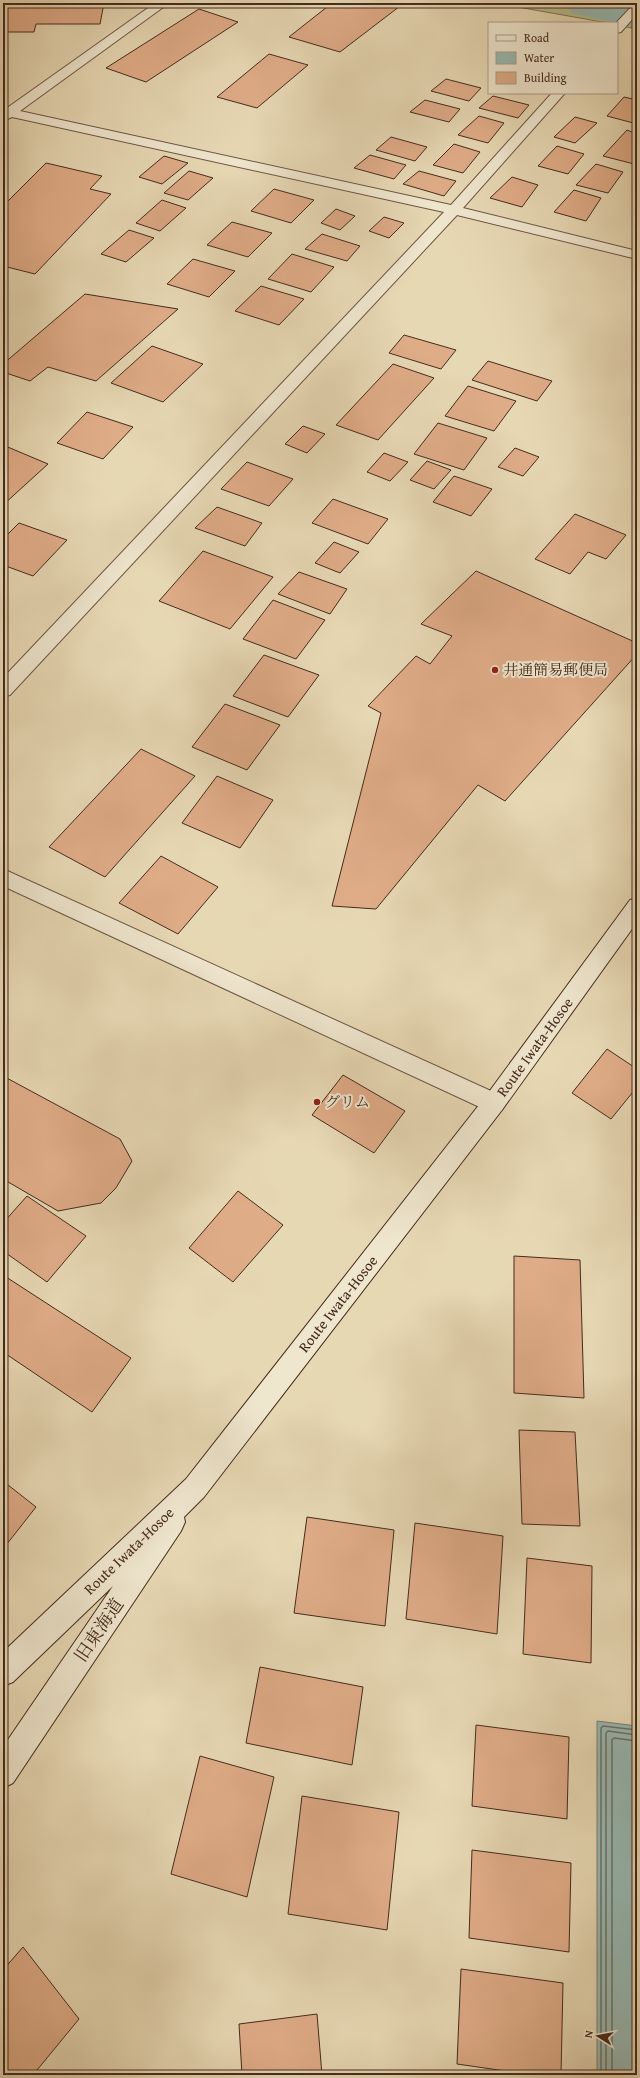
<svg xmlns="http://www.w3.org/2000/svg" width="640" height="2078" font-family="'Gentium Book Plus','Noto Serif JP',serif">
<rect width="100%" height="100%" fill="#e7d8b4"/>
<filter id="stains"><feTurbulence type="fractalNoise" baseFrequency=".005" numOctaves="4"/><feColorMatrix values="0 0 0 0 .2 0 0 0 0 .09 0 0 0 0 .02 0 0 0 .5 -.17"/></filter>
<radialGradient id="worn" r=".72"><stop offset=".6" stop-color="#630" stop-opacity="0"/><stop offset="1" stop-color="#630" stop-opacity=".3"/></radialGradient>
<path fill="#b7be8c" stroke="#7e7454" d="M495 3H637V29L617 25V23H608Z"/>
<path fill="#98b9b3" stroke="#778077" d="M597 1721 637 1726V2075H597Z"/>
<g fill="none" stroke-linecap="round" stroke-linejoin="round">
<path stroke="#6f7268" stroke-width="1.5" d="M601 2075V1728L603 1726 637 1730
M606 2075V1733L608 1731 637 1735
M612 2075V1740L614 1738 637 1741"/>
<path fill="#98b9b3" fill-rule="evenodd" d="M565 3H637V28L572 13Z"/>
</g>
<path fill="#dfac88" stroke="#462b1d" d="M3 3H104L100 24H36L34 32H3Z
M332 3H404L340 52 289 37Z
M199 9 238 22 146 82 106 68Z
M269 54 308 65 257 108 217 97Z
M446 79 481 88 469 101 431 91Z
M493 96 529 105 518 118 479 108Z
M624 97 637 100V124L607 116Z
M425 100 460 109 449 122 410 112Z
M479 116 504 123 488 143 458 135Z
M575 117 597 123 575 143 554 137Z
M627 130 637 134V161L634 164 603 156Z
M391 137 427 147 415 161 376 150Z
M454 144 480 152 463 173 433 165Z
M557 146 584 154 568 174 538 166Z
M370 155 406 165 394 179 354 168Z
M164 156 188 163 162 184 139 177Z
M46 163 102 176 90 189 111 194 35 274 3 266V206Z
M596 164 623 172 608 193 576 185Z
M189 171 213 178 188 200 164 193Z
M419 171 456 181 444 196 403 184Z
M512 177 538 185 522 207 490 198Z
M274 189 314 200 291 223 251 211Z
M574 190 601 198 586 221 554 212Z
M162 200 186 208 160 231 136 223Z
M336 209 355 216 340 230 321 223Z
M384 217 404 223 389 238 369 231Z
M232 222 272 233 248 257 207 245Z
M129 230 154 238 126 262 101 254Z
M322 234 360 246 347 261 305 249Z
M292 254 334 267 311 292 268 279Z
M193 259 235 271 209 297 167 284Z
M261 286 304 299 279 325 235 311Z
M85 294 178 309 96 381 48 367 30 381 3 372V364Z
M404 335 456 350 441 369 389 353Z
M152 346 203 364 163 402 111 383Z
M488 361 552 381 537 401 472 380Z
M393 364 434 378 378 440 336 425Z
M468 386 516 401 494 431 445 416Z
M87 412 133 427 103 459 57 443Z
M438 423 487 438 464 470 414 454Z
M303 426 325 434 307 453 285 444Z
M3 445 48 464 3 505Z
M515 448 539 457 523 476 498 467Z
M384 453 408 462 390 481 367 472Z
M427 461 451 470 434 489 410 480Z
M247 462 293 479 269 506 221 489Z
M454 476 492 489 471 516 433 502Z
M333 499 388 519 368 544 312 523Z
M217 507 262 523 245 546 195 528Z
M575 514 626 535 606 559 588 552 570 574 535 559Z
M19 523 67 540 33 576 3 565V539Z
M334 542 359 552 340 573 315 563Z
M203 551 273 577 230 629 159 601Z
M476 571 637 643V654L505 801 478 785 376 909 332 906 381 713 368 706 416 656 430 664 452 636 421 624Z
M299 572 347 589 330 614 278 594Z
M273 600 325 620 296 659 243 639Z
M264 655 319 675 288 717 233 696Z
M225 704 280 725 247 770 192 747Z
M141 749 195 776 105 877 49 847Z
M217 776 273 800 240 848 182 823Z
M161 856 218 887 178 934 119 903Z
M607 1049 637 1069V1087L611 1119 572 1093Z
M343 1075 405 1111 374 1153 312 1115Z
M3 1076 120 1139 132 1161 116 1188 101 1203 58 1211 3 1179Z
M238 1191 283 1225 233 1282 189 1248Z
M27 1196 86 1236 47 1282 3 1251V1223Z
M514 1256 580 1260 584 1398 514 1393Z
M3 1275 131 1358 92 1412 3 1352Z
M519 1430 575 1432 580 1526 522 1524Z
M3 1481 36 1507 3 1549Z
M307 1517 394 1530 385 1626 294 1613Z
M415 1523 503 1536 497 1634 406 1619Z
M527 1558 592 1566 591 1663 523 1654Z
M260 1667 363 1687 352 1765 246 1743Z
M476 1725 569 1737 567 1819 472 1806Z
M200 1756 274 1777 247 1897 171 1874Z
M302 1796 399 1812 387 1930 288 1914Z
M472 1850 571 1863 569 1952 469 1938Z
M23 1947 79 2019 33 2075H3V1970Z
M461 1969 563 1983 561 2075H533L457 2064Z
M317 2014 322 2075H242L239 2024Z"/>
<g fill="none" stroke-linecap="round" stroke-linejoin="round">
<g stroke="#6e5643" stroke-width="2">
<path id="street" d="M155 3H169L20 111 451 205 552 93H565L463 208 637 251V259L457 215 10 695 3 697V678L444 212 12 117 3 121V107L7 108Z
M637 3V14L621 32 617 33 616 23 633 5Z
M3 869 502 1096 505 1103 502 1110 494 1113 486 1110 3 886Z"/>
</g>
<g stroke="#462b1d" stroke-width="2">
<path id="secondary" d="M637 898V922L502 1110 204 1497 184 1517 185 1522 181 1531 13 1783 3 1788V1747L113 1586 13 1682 3 1686V1652L186 1479 486 1096 630 900Z"/>
</g>
<use href="#street" fill="#efe6ce" fill-rule="evenodd"/>
<use href="#secondary" fill="#efe6ce" fill-rule="evenodd"/>
</g>
<g fill="#8f2418" stroke="#efe6ce" stroke-width="1.5">
<circle cx="495" cy="670" r="4"/>
<circle cx="317" cy="1102" r="4"/>
</g>
<g text-anchor="middle" stroke-width="4" stroke-linejoin="round" paint-order="stroke">
<g font-size="15" fill="#462b1d" stroke="#efe6ce" text-anchor="start">
<text x="503" y="675">井通簡易郵便局</text>
<text x="325" y="1107">グリム</text>
</g>
<g font-size="15" fill="#462b1d" stroke="#efe6ce">
<text transform="translate(535 1047) rotate(-54)" y="5">Route Iwata-Hosoe</text>
<text transform="translate(338 1304) rotate(-52)" y="5">Route Iwata-Hosoe</text>
<text transform="translate(129 1551) rotate(-44)" y="5">Route Iwata-Hosoe</text>
</g>
<g font-size="18" fill="#462b1d" stroke="#efe6ce">
<text transform="translate(99 1630) rotate(-56)" y="6">旧東海道</text>
</g>
</g>
<rect width="640" height="2078" fill="none" stroke="#e7d8b4" stroke-width="16"/>
<rect x="4" y="4" width="632" height="2070" fill="none" stroke="#462b1d" stroke-width="2"/>
<rect x="8" y="8" width="624" height="2062" fill="none" stroke="#462b1d"/>
<rect x="488" y="22" width="130" height="72" fill="#efe6ce" stroke="#ab9b87"/>
<rect x="496" y="35" width="20" height="6" fill="#efe6ce" stroke="#ab9b87"/>
<text x="524" y="42" font-size="12" fill="#462b1d">Road</text>
<rect x="496" y="52" width="20" height="12" fill="#98b9b3" stroke="#ab9b87"/>
<text x="524" y="62" font-size="12" fill="#462b1d">Water</text>
<rect x="496" y="72" width="20" height="12" fill="#dfac88" stroke="#ab9b87"/>
<text x="524" y="82" font-size="12" fill="#462b1d">Building</text>
<g transform="translate(598 2036) rotate(281)" stroke="#efe6ce" stroke-width="3" paint-order="stroke">
<path d="M0-3L7 15L0 10L-7 15Z" fill="#462b1d"/>
<text y="-6" font-size="11" font-weight="bold" text-anchor="middle" fill="#462b1d">N</text>
</g>
<rect width="100%" height="100%" filter="url(#stains)"/>
<rect width="100%" height="100%" fill="url(#worn)"/>
</svg>
